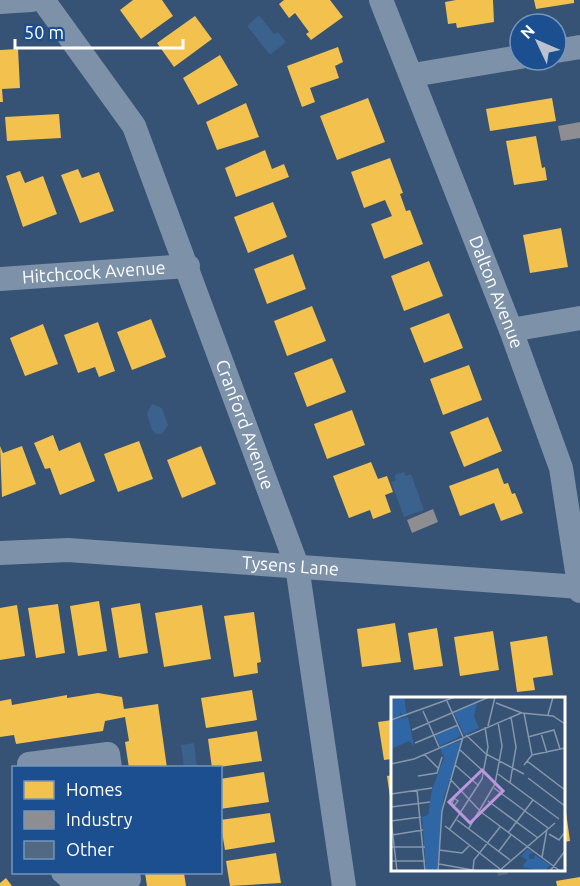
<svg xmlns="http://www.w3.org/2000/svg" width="580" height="886" font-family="Ubuntu,sans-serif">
<rect width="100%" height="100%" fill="#365274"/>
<path fill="#3b618d" d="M259 15 274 34 278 32 286 42 270 55 247 26Z
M152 404 162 408 168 425 162 434H156L152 430 147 413Z
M404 472 406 476 411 474 424 510 404 517 391 482 396 480 394 475Z
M194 743 197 767H184L181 745Z"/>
<path fill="#f2c14e" d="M133 0H162L173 16 141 39 120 10Z
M284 0H330L343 17 311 40 306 34 309 32 295 13 289 18 279 4Z
M456 0H493L494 22 457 28 456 23 448 24 445 2Z
M534 0H574V3L536 9Z
M195 16 212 39 174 67 157 43Z
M338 47 343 62 335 66 339 78 310 88 315 102 302 107 287 66Z
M18 49 20 88 2 89 3 102H0V50Z
M220 55 238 85 198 105 183 78Z
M368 98 385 142 337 160 320 116Z
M552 98 556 121 490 131 486 109Z
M246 103 259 137 217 150 206 122Z
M59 114 61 138 7 141 5 117Z
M536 136 542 168 545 167 547 180 514 185 506 141Z
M265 150 272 169 284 164 289 177 236 197 225 168Z
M390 158 403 193 400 194 406 211 410 210 423 244 384 259 371 224 392 216 385 200 364 208 351 172Z
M78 169 82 178 99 172 114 211 80 223 61 175Z
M20 171 25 183 43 176 57 214 23 227 6 176Z
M273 202 287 237 248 253 234 217Z
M561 228 568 267 530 273 523 235Z
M293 254 306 289 267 304 254 269Z
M429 261 443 296 404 311 391 276Z
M312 306 326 341 287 356 274 321Z
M449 313 463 348 424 363 410 328Z
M151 319 166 357 132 370 117 332Z
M98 322 115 371 99 377 95 367 78 373 64 335Z
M43 324 58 364 25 376 10 338Z
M332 358 346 392 307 407 294 373Z
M469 365 482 400 443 415 430 379Z
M352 410 365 445 327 459 314 424Z
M488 417 502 451 464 467 450 432Z
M53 435 59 451 80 442 95 481 60 495 50 468 45 469 34 443Z
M139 441 153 479 118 492 104 454Z
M0 446 3 453 22 446 36 484 2 497Z
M201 446 216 484 182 498 167 460Z
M371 462 378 479 387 476 393 492 385 495 391 512 373 519 370 510 349 518 333 476Z
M498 468 504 484 508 483 512 494 515 493 523 513 501 521 494 503 460 516 449 486Z
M99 601 107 651 78 656 70 606Z
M140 603 148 653 119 658 111 608Z
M58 604 65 653 36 658 28 608Z
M17 605 25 656 0 660V608Z
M202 605 211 659 164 667 155 613Z
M254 612 261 662 257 663 258 673 234 677 224 616Z
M395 623 401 662 362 667 357 629Z
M437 628 443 666 414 670 408 633Z
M493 631 499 670 460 676 454 637Z
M547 636 553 675 533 678 535 690 517 692 510 642Z
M252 690 257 720 206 728 201 698Z
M98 693 122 697 124 709 158 704 167 768H129L125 742 129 741 125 717 105 721 103 731 16 744 14 735 0 737V701L11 699 12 705 67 695V698Z
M392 720V759L384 760 378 722Z
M257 731 262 761 212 768 208 739Z
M264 772 269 802 220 809V779Z
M392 775V804H391L387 776Z
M566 812 570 841 564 842V813Z
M270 813 275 842 225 850 220 820Z
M276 853 281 883 230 886 226 861Z
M145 873H184L186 886H147Z
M580 877V886H557L556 881Z
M6 878 12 886H0V883Z"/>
<path fill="#8d8d92" d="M580 122V138L561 141 558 126Z
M433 509 438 522 412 533 407 520Z"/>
<path fill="#526984" d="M497 870H507L508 874 498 876Z"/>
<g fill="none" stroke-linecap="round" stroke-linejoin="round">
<g stroke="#7d92a8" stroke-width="24">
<path id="s1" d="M43 0 134 126 297 566 344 886"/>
<path id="s2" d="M381 0 511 330 561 468 580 591"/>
<path d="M0 2 31 0"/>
<path d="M556 51 580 47"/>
<path d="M413 75 520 57"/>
<path id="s3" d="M0 279 188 266"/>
<path d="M511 330 580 318"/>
<path id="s4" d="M0 553 68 550 580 587"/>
<path d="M30 768 29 764 108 754 110 768"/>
<path d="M63 872 77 884 88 886"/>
<path d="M91 886 129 879 127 872"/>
</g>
</g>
<g text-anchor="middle" stroke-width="6" stroke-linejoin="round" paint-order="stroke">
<g font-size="18" fill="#fff" stroke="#1b4f8f">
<text dy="6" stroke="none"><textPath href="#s3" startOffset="94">Hitchcock Avenue</textPath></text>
<text dy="6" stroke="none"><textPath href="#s2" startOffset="314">Dalton Avenue</textPath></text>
<text dy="6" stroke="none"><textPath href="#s1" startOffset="474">Cranford Avenue</textPath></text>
<text dy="6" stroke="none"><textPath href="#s4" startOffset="291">Tysens Lane</textPath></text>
</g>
</g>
<g transform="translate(391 697)">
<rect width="174" height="174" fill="#365274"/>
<path d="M0 0H13L16 19 12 20 9 14 10 21 1 22ZM86 6 83 19 88 31 73 38 63 16ZM17 20 23 49 18 44 0 52V23ZM66 29 70 39 49 49 44 38ZM72 43 52 103 46 174H35L31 120 37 118 41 92 53 61 49 51ZM137 152 143 156 138 157V162H143L144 158 159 168 154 174 131 170 136 163 130 159Z" fill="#2f66a5"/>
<path fill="none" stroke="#8697ac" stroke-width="1.5" d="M56 4 72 40M105 6 131 16 162 19 174 27M32 14 48 50M157 18 162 0M0 23 64 0M97 29 104 0M21 33 98 0M150 36 156 56M75 38 95 57 133 77M137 40 163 33 169 52M24 46 67 28M69 53 92 74M33 57 48 72M141 58 174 51M136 64 174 93M0 67 23 62 130 16M64 68 88 89M133 68 141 58 133 16M107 77 168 122M27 79 46 76 51 60M137 81 174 109M59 82 90 115 169 174M119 86 125 50 120 20M103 91 157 131M26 93 34 174M0 97 41 91M63 101 67 104 63 109 61 107ZM97 104 147 141M0 110 39 105M0 122 6 174M66 123 119 163M0 124 30 120M54 129 109 172M78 131 104 87 111 49 107 25M58 133 91 82 97 50 94 30M117 136 142 103M158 137 168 143 174 135M1 138 32 133M0 150H34M48 153 71 156 78 149M108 154 120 138M151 160 156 132M0 164H34M48 167 87 174M82 173 83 163 109 130M47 174 51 114 72 40M108 174 164 126M159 174 174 154"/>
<path fill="#bd96df" fill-opacity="0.15" stroke="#bd96df" stroke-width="3" d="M91 73 112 94 79 126 58 105Z"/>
<rect width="174" height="174" fill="none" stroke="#fff" stroke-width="3"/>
</g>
<rect x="12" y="766" width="210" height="108" fill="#1b4f8f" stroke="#7695bc" stroke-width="1.5"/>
<rect x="24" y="781" width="30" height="18" fill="#f2c14e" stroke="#7695bc" stroke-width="1.5"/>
<text x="66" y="796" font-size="18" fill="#ffffff">Homes</text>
<rect x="24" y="811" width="30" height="18" fill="#8d8d92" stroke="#7695bc" stroke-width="1.5"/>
<text x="66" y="826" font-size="18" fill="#ffffff">Industry</text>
<rect x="24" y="841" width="30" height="18" fill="#526984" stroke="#7695bc" stroke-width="1.5"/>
<text x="66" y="856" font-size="18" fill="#ffffff">Other</text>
<g transform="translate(538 42) rotate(314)"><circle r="28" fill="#1b4f8f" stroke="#7695bc" stroke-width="1.5"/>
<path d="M0-4.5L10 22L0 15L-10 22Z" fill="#b9c2ce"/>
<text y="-9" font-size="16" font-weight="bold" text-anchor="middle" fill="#ffffff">N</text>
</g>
<path d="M15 39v9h168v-9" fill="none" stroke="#ffffff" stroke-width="3"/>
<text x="24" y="39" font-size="18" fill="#ffffff" stroke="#1b4f8f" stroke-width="4.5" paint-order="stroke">50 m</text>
</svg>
